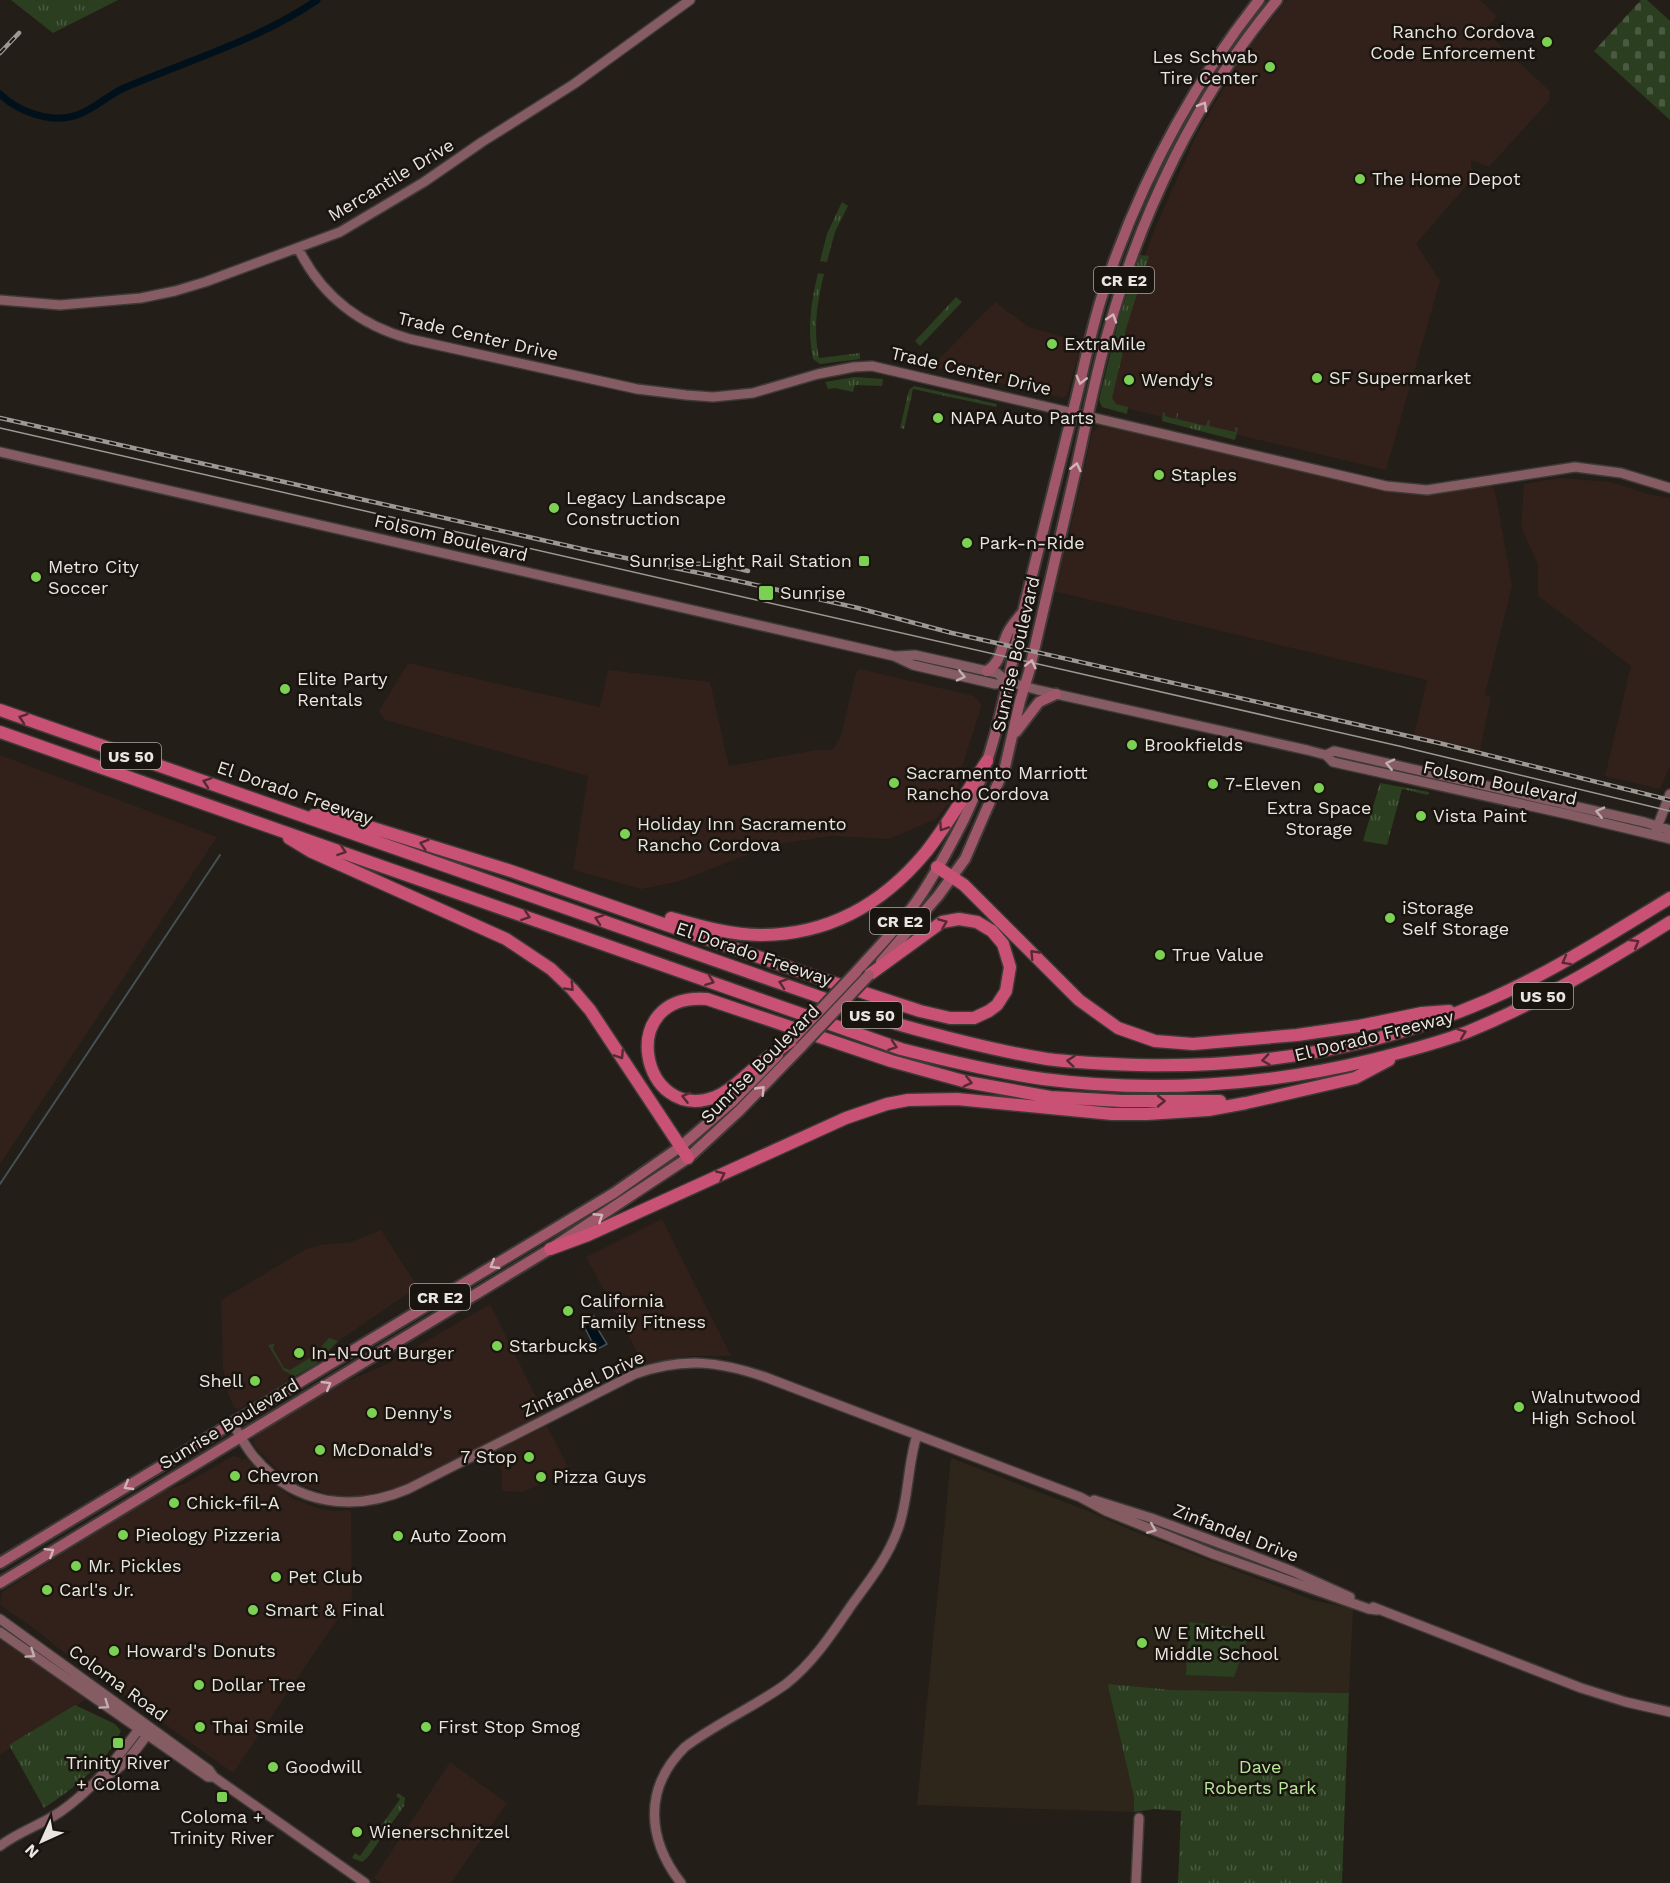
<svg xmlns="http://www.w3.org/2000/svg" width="1670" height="1883" font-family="'Work Sans',sans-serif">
<defs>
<pattern id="grass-tufts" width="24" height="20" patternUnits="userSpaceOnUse" patternTransform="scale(1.5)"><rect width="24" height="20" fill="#2b3e20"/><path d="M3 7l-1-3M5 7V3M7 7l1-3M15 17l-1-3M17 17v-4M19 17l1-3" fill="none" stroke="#4a5a40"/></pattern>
<pattern id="cemetery-stones" width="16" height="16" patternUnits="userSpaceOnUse" patternTransform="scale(1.5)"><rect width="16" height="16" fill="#2b3e20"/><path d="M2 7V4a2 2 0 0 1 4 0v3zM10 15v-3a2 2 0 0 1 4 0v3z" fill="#4a5a40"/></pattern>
</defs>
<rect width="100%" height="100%" fill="#231e17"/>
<path fill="#32211a" d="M1287 0H1480L1497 16 1485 31 1550 91 1549 101 1489 167 1471 160 1472 172 1467 185 1416 244 1440 281 1386 470 1108 404 1121 320 1155 228 1197 134 1242 57Z
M995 302 1029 327 1082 342 1067 396 1063 398 937 368 936 362Z
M1099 426 1156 437 1383 488 1486 485 1492 487 1495 491 1512 586 1485 695 1491 697 1480 751 1414 735 1427 680 1053 591 1069 535 1092 433Z
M1560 478 1611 482 1648 494 1670 498V766L1660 789 1605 776 1631 666 1538 596V564L1521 527 1524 484Z
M408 663 600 707 608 670 710 682 729 766 816 750H832L841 736 856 672 860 669 974 696 982 705 960 773 955 795 936 819 889 839 831 836 772 845 680 881 642 889 573 870 588 776 385 720 379 711Z
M0 755 217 837 0 1164Z
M662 1219 731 1356H687L644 1365 586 1257Z
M381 1230 418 1287 341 1339 325 1356 280 1386 243 1407 238 1409 234 1407 228 1394 223 1368 221 1300 306 1249 321 1245 351 1242Z
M490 1304 545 1415 402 1486 366 1496H335L304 1486 281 1473 255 1447 253 1440 257 1433 341 1384 387 1364Z
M547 1426 570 1470 523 1492 502 1491V1471L491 1453Z
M233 1456 239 1457 242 1460 246 1458 269 1481 294 1499 318 1508 332 1511 351 1510 352 1598 233 1773 58 1648 36 1630 0 1605 2 1592 159 1493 186 1483Z
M0 1636 88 1698 0 1755Z
M450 1762 507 1803 451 1883H381L374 1878Z"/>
<path fill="#2f261b" d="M951 1458 1093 1513 1133 1531 1313 1600 1353 1609 1349 1693 1173 1690 1109 1684 1108 1686 1134 1797V1812L917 1805Z"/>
<path fill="url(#grass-tufts)" d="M11 0H118L53 33Z
M842 202 848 206 835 232 827 262 820 261 827 234Z
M1140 255 1149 256 1125 332 1124 341 1131 343 1124 348 1112 398 1116 404 1128 407 1127 414 1102 407 1099 400 1120 315Z
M818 273 824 274C817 303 813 329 819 358L860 353V359L820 364 813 359C807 329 811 302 818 273Z
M956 297 962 302 920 346 915 341Z
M855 377 883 379 882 386 855 385 853 392 835 388 828 389 825 382Z
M914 386 997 404 996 407 913 389 904 429 900 428 909 390Z
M1163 412 1165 413V416L1175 419 1177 413 1178 414 1177 419 1206 426 1208 420 1210 421 1209 426 1235 432 1236 427 1238 428 1235 440 1162 421Z
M1380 783 1429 792 1428 795 1402 789 1387 845 1363 841Z
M329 1338 338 1341 315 1365 295 1376 284 1371 268 1345 274 1344 273 1349 284 1368 290 1370 313 1356Z
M1109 1684 1173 1690 1349 1693 1342 1883H1178L1181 1811 1155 1809 1134 1812V1797L1108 1686Z
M75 1705 115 1724 121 1731C107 1763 73 1789 44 1808L9 1745Z
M398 1793 405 1798 404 1806 368 1857 362 1862 352 1858 355 1853 360 1856 400 1799 396 1796Z"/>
<path fill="url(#cemetery-stones)" d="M1641 0H1647L1670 21V120L1594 51Z"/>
<path fill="#2b3e20" d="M1189 1622 1251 1629 1234 1677 1186 1675Z"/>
<path fill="#00111b" stroke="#465156" stroke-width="1.5" d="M594 1316 597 1321 594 1323 607 1344 596 1350 582 1322Z"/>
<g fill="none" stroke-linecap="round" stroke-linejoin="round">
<path stroke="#465156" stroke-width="2" d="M0 1184 220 855"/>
<path stroke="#00111b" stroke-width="7" d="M0 94C18 112 52 124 77 115 93 110 108 95 124 88 189 60 259 40 317 0"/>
<g stroke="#3d3935" stroke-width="12">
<path id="secondary" d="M298 248C321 295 359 325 410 339L637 389 686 395 713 397 753 393 818 374 854 367 872 366 1386 486 1427 490 1575 467 1621 473 1670 488
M0 300 60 305 141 298 175 291 205 282 340 232 424 182 482 142 574 84 690 0
M0 452 894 656 913 665 995 684 1008 682
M896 656 915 655 987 671 997 673 1008 682 1038 690 1307 750 1326 755 1333 762 1571 815 1670 839
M1326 755 1334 751 1644 822 1670 830
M1656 830 1670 794
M232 1423C240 1435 246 1448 255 1458 296 1506 354 1512 408 1489L635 1374C683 1357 718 1361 765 1377L1080 1497 1106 1511 1213 1554 1369 1609 1377 1610
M1094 1500 1151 1518 1243 1552 1292 1571 1350 1597
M1373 1607 1581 1688 1626 1702 1670 1712
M0 1619 209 1770 214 1777 365 1883
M0 1632 208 1777H214
M100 1779C124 1768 132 1755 147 1735V1731
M0 1846C18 1832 41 1825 60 1812 93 1789 115 1761 139 1729L143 1726
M681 1883C647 1839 643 1788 685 1747 717 1723 754 1707 786 1684 814 1662 833 1632 853 1603 870 1580 888 1557 898 1529 909 1499 907 1466 917 1435
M1136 1883 1139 1818"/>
</g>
<g stroke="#3d3935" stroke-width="14">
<path id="primary" d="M987 671C1001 662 1000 651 1006 637 1009 627 1017 620 1023 612
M1016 732 1039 702 1056 694
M881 962 938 896 965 859 1005 767 1020 701 1029 672C1044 605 1060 537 1076 469 1086 424 1095 377 1108 332 1141 212 1197 96 1277 0
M857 971C881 944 909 916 928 884 941 863 953 841 964 819 996 754 1008 678 1024 608 1040 542 1057 476 1073 411 1083 373 1090 333 1102 296 1137 189 1189 89 1259 0
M0 1563 614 1193 680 1147 732 1102 778 1055
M0 1583 550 1249 688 1158 740 1110 801 1047"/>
</g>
<g stroke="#3d3935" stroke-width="15">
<path id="highway" d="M0 710 897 1024C947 1038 996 1051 1047 1059 1077 1063 1107 1064 1138 1065 1258 1068 1378 1048 1488 1000 1552 972 1611 934 1670 898
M0 732 901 1049C948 1061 994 1072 1043 1079 1151 1093 1265 1086 1371 1060 1403 1052 1436 1044 1467 1032 1538 1003 1605 963 1670 922
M314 815H331L508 870 819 978 920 1011 950 1018H974L989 1011 997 1005 1006 991 1010 967 1003 944 992 931 977 922 959 919 942 922 869 975
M289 838 312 852 506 939 551 969 572 989 590 1010 688 1158
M937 867 964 885 1079 1000 1118 1028 1155 1041 1193 1044 1297 1035 1359 1026 1422 1013 1449 1011
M671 918C700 926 730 935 760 935 828 935 883 904 926 852 948 824 967 791 987 761
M792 1040C780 1049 768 1057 756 1067 743 1077 731 1091 715 1097 641 1125 614 992 707 999L891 1061 967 1082 1050 1097 1122 1101H1220
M550 1249 588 1235 846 1118 887 1104 908 1100 957 1099 1112 1114H1147L1208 1110 1246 1103 1355 1078 1389 1060"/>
</g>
<use href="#secondary" stroke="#845c61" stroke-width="9"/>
<use href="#primary" stroke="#a1576a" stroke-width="10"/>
<use href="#highway" stroke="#c95176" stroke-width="12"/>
<path stroke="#9c9893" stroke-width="1.5" d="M0 428 1399 746 1670 811"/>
<g stroke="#9c9893" stroke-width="4.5">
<path id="rail" d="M0 53 19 33
M0 418 591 551 729 579 858 608 952 633 1439 743 1670 800
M679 565C707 562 721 564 748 571"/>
</g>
<use href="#rail" stroke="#19140e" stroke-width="2" stroke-dasharray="7" stroke-linecap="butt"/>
<g stroke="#3d3935" stroke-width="14" stroke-linecap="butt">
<path id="primary-bridge" d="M792 1040 857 971
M801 1047 869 975"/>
</g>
<use href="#primary-bridge" stroke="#a1576a" stroke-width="10"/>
</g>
<defs><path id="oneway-chevron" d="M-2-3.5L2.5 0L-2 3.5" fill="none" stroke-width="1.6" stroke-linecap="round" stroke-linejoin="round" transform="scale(1.5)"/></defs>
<g stroke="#d0b3b7">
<use href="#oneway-chevron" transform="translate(1203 106) rotate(-60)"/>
<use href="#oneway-chevron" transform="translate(1112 318) rotate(-72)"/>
<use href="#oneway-chevron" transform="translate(1081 380) rotate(104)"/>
<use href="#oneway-chevron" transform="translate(1076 467) rotate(-77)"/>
<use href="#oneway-chevron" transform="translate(1031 664) rotate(-76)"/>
<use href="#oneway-chevron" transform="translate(761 1090) rotate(-46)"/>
<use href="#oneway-chevron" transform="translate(599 1217) rotate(-33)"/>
<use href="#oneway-chevron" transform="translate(494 1265) rotate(149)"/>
<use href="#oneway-chevron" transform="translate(327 1385) rotate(-31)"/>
<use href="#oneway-chevron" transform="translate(128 1486) rotate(149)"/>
<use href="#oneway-chevron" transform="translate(50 1552) rotate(-32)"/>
</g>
<g stroke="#c1aeae">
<use href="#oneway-chevron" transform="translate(961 676) rotate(13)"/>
<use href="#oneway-chevron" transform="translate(1390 764) rotate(-167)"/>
<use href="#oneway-chevron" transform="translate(1600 812) rotate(-167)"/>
<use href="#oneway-chevron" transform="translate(1152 1529) rotate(22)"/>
<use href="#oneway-chevron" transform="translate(31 1654) rotate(34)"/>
<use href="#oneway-chevron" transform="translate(105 1705) rotate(35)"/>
</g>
<g stroke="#572932">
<use href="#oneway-chevron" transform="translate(23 718) rotate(-161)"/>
<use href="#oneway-chevron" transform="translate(207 782) rotate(-161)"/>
<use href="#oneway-chevron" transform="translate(943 827) rotate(124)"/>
<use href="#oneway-chevron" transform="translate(424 844) rotate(-163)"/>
<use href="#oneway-chevron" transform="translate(342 851) rotate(19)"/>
<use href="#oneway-chevron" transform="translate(526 916) rotate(19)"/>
<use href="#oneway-chevron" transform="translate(599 919) rotate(-161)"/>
<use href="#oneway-chevron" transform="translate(943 923) rotate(-22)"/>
<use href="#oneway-chevron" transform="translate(1635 943) rotate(-31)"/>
<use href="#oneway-chevron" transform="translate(1034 954) rotate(-134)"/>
<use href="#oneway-chevron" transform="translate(1566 961) rotate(151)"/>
<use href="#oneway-chevron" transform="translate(710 981) rotate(20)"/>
<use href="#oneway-chevron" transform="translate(783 983) rotate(-161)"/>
<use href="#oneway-chevron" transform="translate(570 987) rotate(46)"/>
<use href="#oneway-chevron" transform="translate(1462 1033) rotate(-21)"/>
<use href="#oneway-chevron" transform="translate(893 1046) rotate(19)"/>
<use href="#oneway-chevron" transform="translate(620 1055) rotate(57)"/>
<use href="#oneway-chevron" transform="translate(1266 1060) rotate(172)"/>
<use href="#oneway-chevron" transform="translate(1071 1061) rotate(-174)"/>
<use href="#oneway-chevron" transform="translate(968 1082) rotate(13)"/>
<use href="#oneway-chevron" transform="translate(686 1097) rotate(-166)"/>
<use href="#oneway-chevron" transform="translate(1161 1101)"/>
<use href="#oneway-chevron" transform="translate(721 1175) rotate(-25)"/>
</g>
<g fill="#7cd155" stroke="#19140e" stroke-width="2">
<circle cx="1547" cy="42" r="6"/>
<circle cx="1270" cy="67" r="6"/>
<circle cx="1360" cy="179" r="6"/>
<circle cx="1052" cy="344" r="6"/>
<circle cx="1317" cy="378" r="6"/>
<circle cx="1129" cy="380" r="6"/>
<circle cx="938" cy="418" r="6"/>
<circle cx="1159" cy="475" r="6"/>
<circle cx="554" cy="508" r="6"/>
<circle cx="967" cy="543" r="6"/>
<rect x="858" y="555" width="12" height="12" rx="3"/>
<circle cx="36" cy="577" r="6"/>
<rect x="758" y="585" width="16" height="16" rx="3"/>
<circle cx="285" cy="689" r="6"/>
<circle cx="1132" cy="745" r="6"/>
<circle cx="894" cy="783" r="6"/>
<circle cx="1213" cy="784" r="6"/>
<circle cx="1319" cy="788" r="6"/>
<circle cx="1421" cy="816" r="6"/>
<circle cx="625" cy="834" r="6"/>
<circle cx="1390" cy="918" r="6"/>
<circle cx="1160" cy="955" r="6"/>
<circle cx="568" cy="1311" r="6"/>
<circle cx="497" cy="1346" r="6"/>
<circle cx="299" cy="1353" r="6"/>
<circle cx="255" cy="1381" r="6"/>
<circle cx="1519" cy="1407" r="6"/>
<circle cx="372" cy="1413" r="6"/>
<circle cx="320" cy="1450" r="6"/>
<circle cx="529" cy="1457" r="6"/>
<circle cx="235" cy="1476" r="6"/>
<circle cx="541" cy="1477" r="6"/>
<circle cx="174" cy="1503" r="6"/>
<circle cx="123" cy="1535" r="6"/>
<circle cx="398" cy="1536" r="6"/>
<circle cx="76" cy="1566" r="6"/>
<circle cx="276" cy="1577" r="6"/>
<circle cx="47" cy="1590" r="6"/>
<circle cx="253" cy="1610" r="6"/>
<circle cx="1142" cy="1643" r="6"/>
<circle cx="114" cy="1651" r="6"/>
<circle cx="199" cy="1685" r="6"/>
<circle cx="200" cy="1727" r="6"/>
<circle cx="426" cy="1727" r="6"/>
<rect x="112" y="1737" width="12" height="12" rx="3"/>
<circle cx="273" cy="1767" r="6"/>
<rect x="216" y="1791" width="12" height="12" rx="3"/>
<circle cx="357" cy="1832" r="6"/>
</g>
<g text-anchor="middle" stroke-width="5" stroke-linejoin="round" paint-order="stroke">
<g fill="#19140e" stroke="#aba6a2" stroke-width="1.5">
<rect x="1094" y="267" width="60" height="26" rx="4.5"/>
<rect x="101" y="743" width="60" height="26" rx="4.5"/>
<rect x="870" y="908" width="60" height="26" rx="4.5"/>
<rect x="1513" y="983" width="60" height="26" rx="4.5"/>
<rect x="842" y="1002" width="60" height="26" rx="4.5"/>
<rect x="410" y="1284" width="60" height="26" rx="4.5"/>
</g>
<g font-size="16" font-weight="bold" fill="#e9e5e1">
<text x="1124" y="286">CR E2</text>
<text x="131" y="762">US 50</text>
<text x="900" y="927">CR E2</text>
<text x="1543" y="1002">US 50</text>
<text x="872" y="1021">US 50</text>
<text x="440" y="1303">CR E2</text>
</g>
<g font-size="18" fill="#e9e5e1" stroke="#19140e" text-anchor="start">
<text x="1535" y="38" text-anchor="end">Rancho Cordova<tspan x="1535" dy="21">Code Enforcement</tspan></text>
<text x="1258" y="63" text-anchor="end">Les Schwab<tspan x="1258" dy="21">Tire Center</tspan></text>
<text x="1372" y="185">The Home Depot</text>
<text x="1064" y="350">ExtraMile</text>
<text x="1329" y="384">SF Supermarket</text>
<text x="1141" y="386">Wendy's</text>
<text x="950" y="424">NAPA Auto Parts</text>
<text x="1171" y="481">Staples</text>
<text x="566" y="504">Legacy Landscape<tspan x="566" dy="21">Construction</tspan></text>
<text x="979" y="549">Park-n-Ride</text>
<text x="852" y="567" text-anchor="end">Sunrise Light Rail Station</text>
<text x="48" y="573">Metro City<tspan x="48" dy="21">Soccer</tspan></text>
<text x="780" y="599">Sunrise</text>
<text x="297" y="685">Elite Party<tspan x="297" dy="21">Rentals</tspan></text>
<text x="1144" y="751">Brookfields</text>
<text x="906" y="779">Sacramento Marriott<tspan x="906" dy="21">Rancho Cordova</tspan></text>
<text x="1225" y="790">7-Eleven</text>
<text x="1319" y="814" text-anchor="middle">Extra Space<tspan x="1319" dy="21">Storage</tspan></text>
<text x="1433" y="822">Vista Paint</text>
<text x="637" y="830">Holiday Inn Sacramento<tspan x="637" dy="21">Rancho Cordova</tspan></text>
<text x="1402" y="914">iStorage<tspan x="1402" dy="21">Self Storage</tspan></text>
<text x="1172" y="961">True Value</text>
<text x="580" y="1307">California<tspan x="580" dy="21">Family Fitness</tspan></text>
<text x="509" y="1352">Starbucks</text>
<text x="311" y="1359">In-N-Out Burger</text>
<text x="243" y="1387" text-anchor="end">Shell</text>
<text x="1531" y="1403">Walnutwood<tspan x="1531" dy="21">High School</tspan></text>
<text x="384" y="1419">Denny's</text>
<text x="332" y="1456">McDonald's</text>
<text x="517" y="1463" text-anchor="end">7 Stop</text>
<text x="247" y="1482">Chevron</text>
<text x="553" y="1483">Pizza Guys</text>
<text x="186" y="1509">Chick-fil-A</text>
<text x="135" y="1541">Pieology Pizzeria</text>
<text x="410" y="1542">Auto Zoom</text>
<text x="88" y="1572">Mr. Pickles</text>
<text x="288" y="1583">Pet Club</text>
<text x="59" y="1596">Carl's Jr.</text>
<text x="265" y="1616">Smart &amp; Final</text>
<text x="1154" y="1639">W E Mitchell<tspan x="1154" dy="21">Middle School</tspan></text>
<text x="126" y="1657">Howard's Donuts</text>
<text x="211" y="1691">Dollar Tree</text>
<text x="212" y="1733">Thai Smile</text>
<text x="438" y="1733">First Stop Smog</text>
<text x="118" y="1769" text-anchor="middle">Trinity River<tspan x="118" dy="21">+ Coloma</tspan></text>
<text x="285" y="1773">Goodwill</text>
<text x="222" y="1823" text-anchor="middle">Coloma +<tspan x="222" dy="21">Trinity River</tspan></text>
<text x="369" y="1838">Wienerschnitzel</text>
</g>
<g font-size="18" fill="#e9e5e1" stroke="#19140e">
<text transform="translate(391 180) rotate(-31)" y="6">Mercantile Drive</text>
<text transform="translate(478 336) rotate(13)" y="6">Trade Center Drive</text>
<text transform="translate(971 371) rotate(13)" y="6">Trade Center Drive</text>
<text transform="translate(451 538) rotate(13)" y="6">Folsom Boulevard</text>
<text transform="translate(1016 654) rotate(-77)" y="6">Sunrise Boulevard</text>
<text transform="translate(1500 783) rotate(12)" y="6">Folsom Boulevard</text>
<text transform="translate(295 793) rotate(19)" y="6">El Dorado Freeway</text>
<text transform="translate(754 954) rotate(19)" y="6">El Dorado Freeway</text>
<text transform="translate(1374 1036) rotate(-14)" y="6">El Dorado Freeway</text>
<text transform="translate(760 1064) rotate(-45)" y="6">Sunrise Boulevard</text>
<text transform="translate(583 1384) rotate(-25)" y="6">Zinfandel Drive</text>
<text transform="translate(229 1424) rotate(-31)" y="6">Sunrise Boulevard</text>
<text transform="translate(1236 1533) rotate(21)" y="6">Zinfandel Drive</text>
<text transform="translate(118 1683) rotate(36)" y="6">Coloma Road</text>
</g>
<g font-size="18" fill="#b8e89a" stroke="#19140e">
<text x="1260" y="1773">Dave<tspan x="1260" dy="21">Roberts Park</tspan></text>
</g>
</g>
<g transform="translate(42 1841) rotate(225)" stroke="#19140e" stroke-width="4.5" paint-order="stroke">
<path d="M0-4.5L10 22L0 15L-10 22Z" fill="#e9e5e1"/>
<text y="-9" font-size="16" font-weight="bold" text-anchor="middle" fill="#e9e5e1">N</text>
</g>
</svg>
